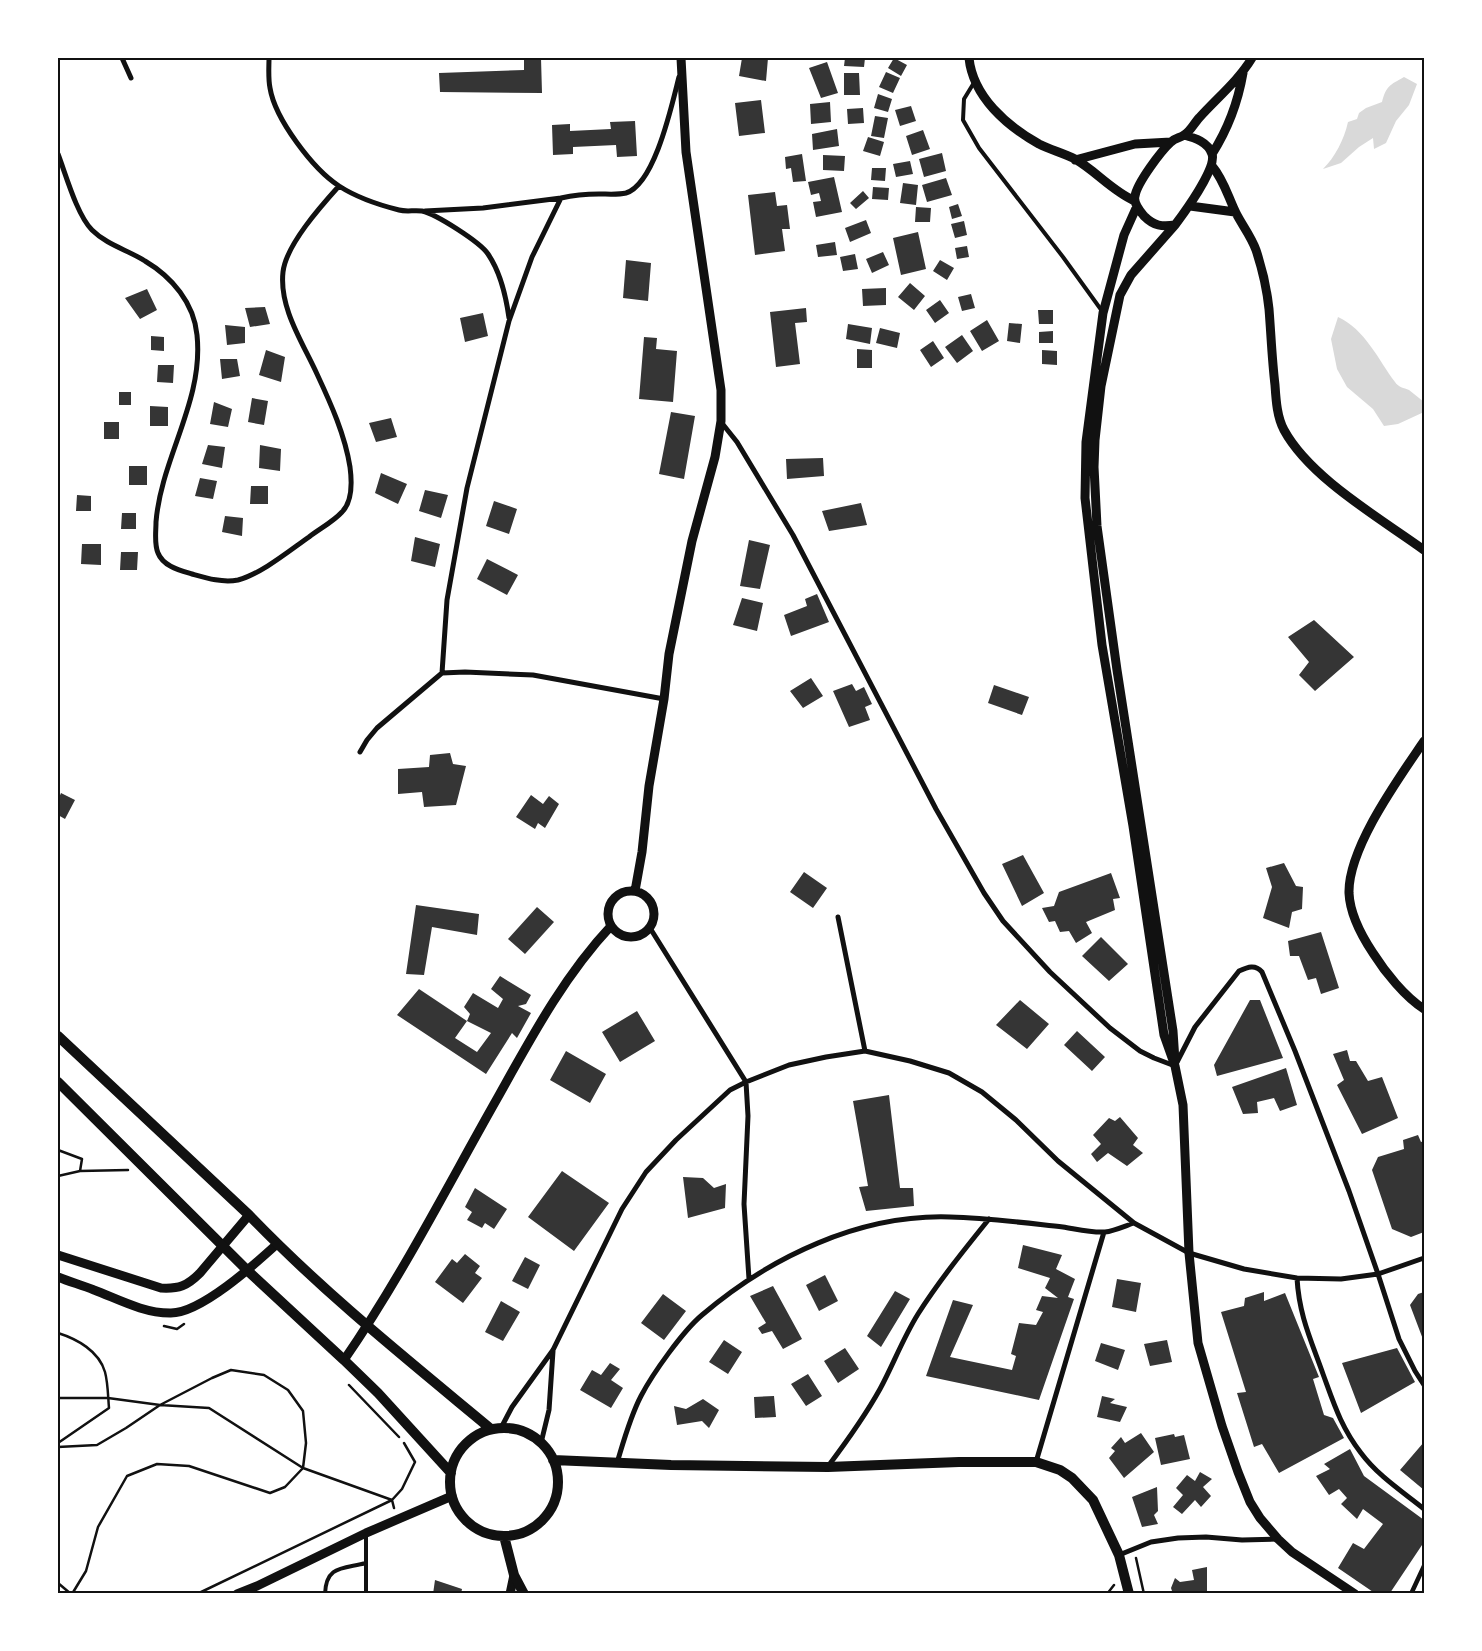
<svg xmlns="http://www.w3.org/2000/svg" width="1482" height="1651" font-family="Montserrat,sans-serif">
<rect width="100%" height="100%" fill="#fff"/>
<path fill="#d9d9d9" d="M1404 77 1417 84 1409 105 1396 121 1386 143 1374 149 1373 138 1359 147 1341 163 1323 169C1335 157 1344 140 1348 122L1357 119 1359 113 1366 108 1382 102C1386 86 1390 85 1404 77Z
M1338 317C1365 329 1379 361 1395 382 1398 387 1404 388 1409 390 1414 394 1419 398 1424 402V412L1398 424 1384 426 1373 409 1347 387 1337 369 1331 339Z"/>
<path fill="#353535" d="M524 58H541L542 93 440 92 439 73 524 70Z
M742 58H768L766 81 739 76Z
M845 58H865L864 67 844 66Z
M894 58 907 65 901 76 888 68Z
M827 62 838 93 821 98 809 68Z
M886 72 900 78 893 93 879 87Z
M844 73H859L860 95H844Z
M878 94 892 99 888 112 874 108Z
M761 100 765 133 739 136 735 103Z
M830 102 831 122 811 124 810 104Z
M911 106 916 121 900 126 895 110Z
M863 108 864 123 848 124 847 109Z
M875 116 888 118 884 138 871 136Z
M635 121 637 156 617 157 616 145 573 147V154L553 155 552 125 570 124V131L611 129 610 122Z
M837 129 839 146 813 150 812 134Z
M923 130 930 149 912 155 906 136Z
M868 137 884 142 880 156 863 151Z
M942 153 946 171 924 177 919 159Z
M802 154 806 181 793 182 791 168 786 169 785 157Z
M823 155 845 156 844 171 823 170Z
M910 161 913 174 896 177 893 164Z
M872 168H886L885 181 871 180Z
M834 177 842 212 816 217 813 202 821 201 819 193 811 195 808 182Z
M946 178 952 195 927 202 922 185Z
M903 183 918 185 916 205 900 203Z
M873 187 889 188 888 200 872 199Z
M863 191 869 198 856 209 850 203Z
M775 192 777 206 787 205 790 229H782L785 251 755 255 748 195Z
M958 204 962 216 952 219 949 207Z
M916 207 931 208 930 222H915Z
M866 220 871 233 850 242 845 228Z
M964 221 967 235 955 238 951 224Z
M918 232 926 269 901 275 893 238Z
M835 242 837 255 818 257 816 245Z
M967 246 969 257 957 259 955 248Z
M883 252 889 265 872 273 866 259Z
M855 254 858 269 843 271 840 257Z
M626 260 651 263 648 301 623 298Z
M940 260 954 268 947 280 933 271Z
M910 283 925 296 914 310 898 297Z
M886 288V305L863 306 862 289Z
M147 289 157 310 140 319 125 298Z
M971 294 975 308 962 311 958 297Z
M940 300 949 313 935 323 926 310Z
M265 307 270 324 250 327 245 308Z
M806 308 807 322 795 323 800 364 776 367 770 312Z
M1038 310H1053V324H1039Z
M483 313 488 336 465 342 460 318Z
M987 320 999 341 982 351 970 331Z
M1009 323 1022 324 1020 343 1007 341Z
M848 324 872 328 870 344 846 339Z
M225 325 245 327V343L227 345Z
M880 328 900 333 897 348 876 343Z
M1053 331V343H1039V332Z
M962 335 973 351 957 363 945 347Z
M151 336 164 337V351L151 350Z
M644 337 657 338 656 349 677 351 673 402 639 399Z
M933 341 944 358 931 367 920 350Z
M857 349 872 350V368H857Z
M266 350 285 357 281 382 259 375Z
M1042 350 1057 351V365L1042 364Z
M220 359H237L240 376 222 379Z
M158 365H174L173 383 157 382Z
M119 392H131V405H119Z
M252 398 268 401 264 425 248 422Z
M214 402 232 409 228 427 210 424Z
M150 406 168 407V426H150Z
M671 412 695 416 684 479 659 474Z
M391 418 397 437 376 442 369 423Z
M104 422H119V439H104Z
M208 445 225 447 222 468 202 464Z
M260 445 281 449 280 471 259 468Z
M823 458 824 476 787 479 786 459Z
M129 466H147V485H129Z
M381 473 407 484 398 504 375 493Z
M200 478 217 481 213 499 195 496Z
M251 486H268V504H250Z
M425 490 448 495 441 518 419 511Z
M77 495 91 496V511H76Z
M494 501 517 509 509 534 486 526Z
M861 503 867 525 829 531 822 511Z
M122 513H136V529H121Z
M225 516 243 518 242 536 222 532Z
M415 537 440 544 435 567 411 561Z
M749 540 770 545 760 589 740 586Z
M82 544H101V565L81 564Z
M121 552H138L137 570H120Z
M487 559 518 575 507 595 477 579Z
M817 594 829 622 791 636 784 615 807 606 805 599Z
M742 598 763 603 757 631 733 625Z
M1314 620 1354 657 1315 691 1299 675 1309 662 1288 637Z
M811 678 823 696 803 708 790 691Z
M852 684 856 691 864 687 872 704 865 707 870 720 849 727 833 691Z
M994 685 1029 697 1022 715 988 703Z
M450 753 453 764 466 766 456 805 424 807 422 792 398 794V769L429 767 430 755Z
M61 793 75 800 65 819 58 815V800Z
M531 795 543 804 549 796 559 804 545 828 538 823 535 829 516 817Z
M1023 855 1044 893 1022 906 1002 864Z
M1284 863 1296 886 1303 887 1302 909 1292 912 1289 928 1263 918 1272 887 1266 868Z
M804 872 827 888 813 908 790 892Z
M1111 873 1120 898 1113 899 1115 910 1086 922 1092 933 1076 943 1069 931 1060 932 1055 921 1049 922 1042 908 1054 906 1059 892Z
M416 905 479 914 477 935 432 927 424 975 406 974Z
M537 907 554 922 525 954 508 939Z
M1321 932 1339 988 1321 994 1316 978 1308 980 1299 956H1290L1288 941Z
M1101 937 1128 964 1109 981 1082 956Z
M500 976 531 995 526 1004 518 1006 531 1013 517 1038 512 1033 486 1074 397 1015 419 989 467 1021 455 1038 477 1052 491 1033 467 1021 470 1014 464 1007 473 993 498 1008 503 999 491 989Z
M1020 1000 1049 1024 1027 1049 996 1025Z
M1250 1000H1260L1283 1058 1217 1076 1214 1065Z
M637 1011 655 1041 620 1062 602 1032Z
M1077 1031 1105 1057 1092 1071 1064 1045Z
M1347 1050 1350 1061H1356L1368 1081 1382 1077 1398 1118 1362 1134 1337 1085 1344 1080 1333 1054Z
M566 1051 606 1074 590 1103 550 1080Z
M1286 1068 1297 1105 1280 1111 1274 1098 1257 1102 1258 1113 1243 1114 1232 1087Z
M889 1095 900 1188H913L914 1206 866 1211 859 1187 868 1186 853 1101Z
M1120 1117 1138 1138 1133 1145 1143 1153 1127 1166 1108 1153 1097 1162 1091 1154 1101 1144 1093 1135 1109 1118 1115 1121Z
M1418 1135 1421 1142 1424 1141V1232L1411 1237 1392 1229 1372 1170 1378 1157 1404 1149 1403 1140Z
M562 1171 609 1203 574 1251 528 1217Z
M683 1177 703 1178 714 1188 726 1184 725 1208 688 1218Z
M475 1188 507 1209 494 1229 485 1223 482 1228 467 1220 472 1212 465 1207Z
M1023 1245 1062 1255 1056 1269 1075 1279 1068 1297 1074 1299 1039 1400 926 1376 953 1300 973 1305 950 1357 1012 1370 1016 1356 1011 1354 1019 1323 1036 1325 1043 1312 1036 1310 1042 1296 1058 1298 1045 1288 1050 1278 1018 1268Z
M465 1254 480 1266 475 1273 482 1278 463 1303 435 1282 452 1259 457 1263Z
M525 1257 540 1265 528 1289 512 1281Z
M825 1275 838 1301 819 1311 806 1285Z
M1117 1279 1141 1283 1136 1312 1112 1307Z
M773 1286 802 1339 783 1349 772 1331 762 1334 758 1328 766 1323 750 1296Z
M895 1291 910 1299 881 1347 867 1336Z
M1264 1292V1301L1285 1293 1319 1377 1313 1379 1324 1415 1333 1418 1344 1438 1279 1473 1262 1444 1254 1447 1237 1393 1246 1392 1221 1312 1244 1306 1245 1298Z
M1424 1292V1342L1410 1305 1418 1294Z
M663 1294 686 1311 664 1340 641 1323Z
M501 1301 520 1312 503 1341 485 1332Z
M724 1340 742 1352 728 1374 709 1362Z
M1167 1340 1172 1362 1150 1366 1144 1344Z
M1101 1343 1125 1350 1118 1370 1095 1361Z
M845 1348 859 1369 838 1383 824 1361Z
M1397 1348 1415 1382 1361 1413 1342 1363Z
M610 1363 620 1369 611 1380 623 1388 611 1408 580 1390 592 1370 601 1375Z
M808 1374 822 1396 806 1406 791 1384Z
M774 1396 776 1417 755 1418 754 1397Z
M1102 1396 1115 1399 1110 1403 1127 1407 1120 1422 1097 1417Z
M703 1399 719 1410 709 1428 702 1421 677 1425 674 1406 686 1409Z
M1141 1433 1154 1452 1124 1478 1109 1458 1115 1451 1111 1448 1121 1437 1125 1443Z
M1174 1434 1175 1437 1184 1435 1190 1459 1161 1465 1155 1438Z
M1424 1442V1490L1400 1470Z
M1350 1449 1364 1476 1424 1520V1542L1390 1593 1376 1594 1338 1568 1353 1543 1364 1549 1383 1524 1363 1509 1357 1519 1341 1504 1347 1498 1339 1489 1329 1495 1316 1476 1330 1469 1324 1464Z
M1200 1472 1212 1479 1203 1487 1211 1496 1201 1507 1195 1500 1182 1514 1173 1507 1183 1495 1176 1488 1187 1475 1195 1481Z
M1157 1487 1158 1511 1154 1515 1158 1524 1142 1527 1132 1497Z
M1207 1567V1594H1173L1171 1588 1175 1578 1180 1582 1194 1580 1192 1570Z
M435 1580 462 1589 461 1594H433Z"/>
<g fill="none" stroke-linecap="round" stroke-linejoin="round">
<path stroke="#111" stroke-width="2.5" d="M58 1150 82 1159 80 1171
M58 1176 80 1171 128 1170
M164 1326 177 1329 184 1324
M58 1333C77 1339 99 1351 105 1372 108 1383 108 1397 109 1408L58 1443
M349 1385 399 1437
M58 1398H108L160 1405 209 1408 303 1468 392 1500 394 1508
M58 1447 97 1445 126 1428 160 1405 212 1378 231 1370 264 1375 288 1390 303 1411 306 1443 303 1468 285 1487 270 1493 189 1466 157 1464 127 1476 98 1527 86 1571 72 1594
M1136 1558 1144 1594
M58 1583 71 1594
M197 1594 392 1500 402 1489 415 1462 404 1443
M1107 1594 1114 1585"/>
<path stroke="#111" stroke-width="4" d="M975 81 964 99 963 120 979 148 1063 257 1102 311
M325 1594C326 1565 343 1569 366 1563
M366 1594V1533"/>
<path stroke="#111" stroke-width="4.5" d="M1411 1594 1424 1566"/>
<path stroke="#111" stroke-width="5" d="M122 58 131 78
M269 58C269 67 268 78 270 88 275 119 313 169 339 186 356 197 379 205 399 210 406 212 414 210 422 211 436 214 480 242 488 254 501 273 506 296 509 318
M58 154C66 175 77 215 92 230 107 245 128 250 145 261 172 277 194 303 197 335 204 401 161 458 156 522 156 532 154 544 158 553 163 566 179 570 192 574 206 578 222 583 238 580 261 574 289 551 309 537 319 529 333 522 342 512 353 501 352 482 350 467 345 435 331 404 317 374 303 343 279 308 283 272 286 245 321 206 339 186
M425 211 483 208 561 198
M721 422 737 442 793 535 936 809 984 893 1003 921 1050 972 1110 1028 1140 1051 1154 1058 1175 1066 1195 1027 1239 971C1248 967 1255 964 1262 972L1295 1051 1349 1191 1378 1274 1399 1339 1415 1371 1424 1385
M442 673 447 600 467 488 509 321 532 257 561 198C574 195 586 194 599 194 607 194 618 195 626 193 655 184 672 104 679 77
M360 752 367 740 377 728 442 673 465 672 533 675 664 699
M838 917 865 1051
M650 928 746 1082 748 1116 744 1204 749 1279
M1297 1278C1299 1315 1311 1340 1323 1374 1334 1404 1341 1427 1361 1453 1378 1476 1403 1492 1424 1509
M501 1428 512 1407 553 1350 622 1209 646 1172 676 1140 730 1090 746 1082 789 1065 826 1057 865 1051 910 1061 949 1073 982 1092 1016 1120 1058 1161 1134 1223 1189 1253 1244 1269 1297 1278 1341 1279 1378 1274 1424 1258
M541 1443 549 1410 553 1351
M1036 1462 1104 1232
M617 1463C624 1440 630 1417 641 1396 653 1373 683 1331 702 1315 770 1257 860 1214 950 1217 988 1218 1026 1223 1063 1227 1076 1229 1092 1233 1105 1232 1114 1231 1125 1226 1134 1223
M829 1465C847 1441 865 1416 880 1389 893 1365 903 1338 918 1314 939 1281 964 1250 989 1219
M1119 1555 1151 1542 1178 1538 1206 1537 1242 1540 1278 1539"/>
<path stroke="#111" stroke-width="9" d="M969 58C973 97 1007 126 1039 144 1051 150 1063 153 1075 159 1096 171 1112 191 1135 201
M1184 135C1195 138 1208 142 1212 154 1217 168 1184 213 1175 225 1162 227 1154 226 1144 216 1139 210 1133 203 1135 196 1137 183 1161 151 1171 142 1175 138 1180 138 1184 135 1190 132 1195 122 1199 118 1217 98 1238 81 1252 58
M1212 154C1228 129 1238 102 1243 73
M1075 160 1135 144 1171 142
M1212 166C1224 180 1228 197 1236 213 1242 225 1251 236 1256 250 1262 268 1267 290 1269 309 1271 334 1272 360 1275 385 1276 400 1277 417 1284 430 1310 478 1380 518 1424 550
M1137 206 1124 235 1103 313 1086 442 1085 498 1102 645 1133 826 1164 1035 1175 1066 1183 1105 1189 1253 1198 1343 1222 1426 1238 1472 1250 1502 1260 1518 1278 1539 1292 1552 1355 1594
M1190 206 1235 212
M1424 741C1399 778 1348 848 1349 893 1350 915 1361 935 1373 953 1385 972 1405 997 1424 1009
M608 914a23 23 0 1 1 46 0a23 23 0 1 1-46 0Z
M635 891 642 852 649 786 664 699 669 654 692 541 715 457 721 421V390L686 152 681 58
M1175 1061 1173 1031 1117 670 1097 526 1094 467 1095 440 1101 386 1120 295 1131 275 1175 225
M58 1255 161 1288C179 1289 187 1286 200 1273L249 1215
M58 1277C70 1282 82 1285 94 1290 118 1299 143 1313 170 1313 200 1314 255 1264 277 1244
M344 1360C402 1276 448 1185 498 1097 531 1038 564 976 611 926
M237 1594 257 1586 366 1533 452 1496
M510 1594 514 1575"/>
<path stroke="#111" stroke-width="10" d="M58 1036 249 1215C324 1293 408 1360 491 1429
M58 1082 248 1271 344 1360 378 1393 451 1473
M450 1482a54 54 0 1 1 108 0a54 54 0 1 1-108 0Z
M553 1460 671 1465 828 1467 959 1462H1036L1060 1470 1072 1478 1093 1500 1119 1555 1129 1594
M504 1536 514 1575 524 1594"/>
</g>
<rect width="1482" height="1651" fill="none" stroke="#ffffff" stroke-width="118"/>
<rect x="59" y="59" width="1364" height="1533" fill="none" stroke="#111" stroke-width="2"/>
</svg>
